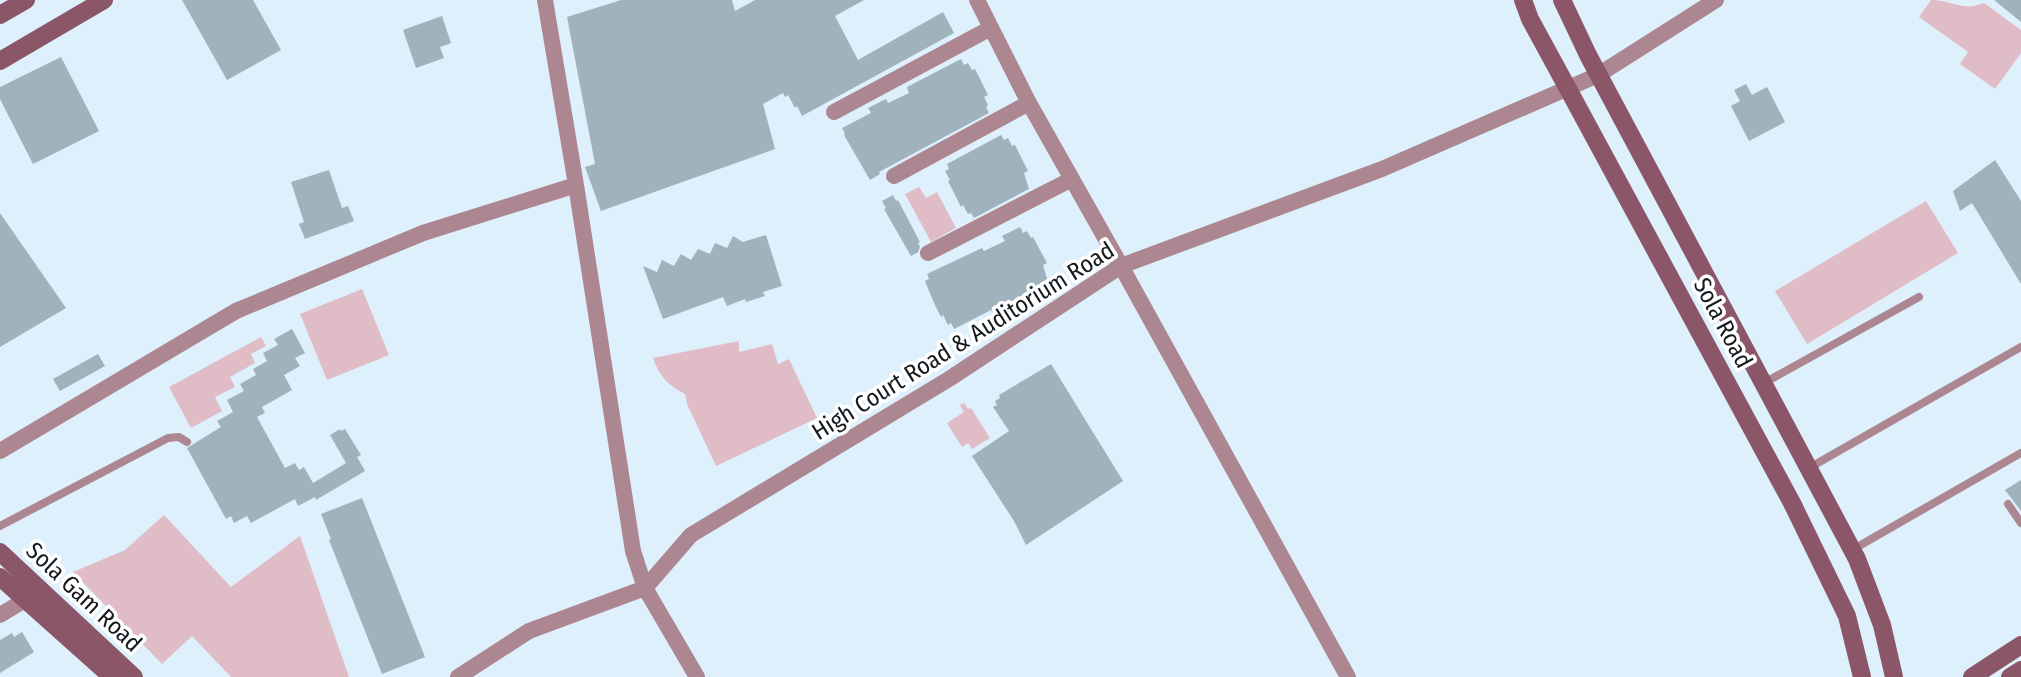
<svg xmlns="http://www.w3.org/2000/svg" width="2021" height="677" font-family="'Fira Sans Condensed',sans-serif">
<rect width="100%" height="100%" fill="#def0fb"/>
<path fill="#e0bcc7" d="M1931 0C1953 0 1961 12 1984 3L2021 30V53L1995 89 1960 64 1968 52 1919 17Z
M919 187 926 198 937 192 956 228 931 242 905 194Z
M1926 201 1958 253 1807 344 1775 291Z
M362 289 389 355 327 380 300 314Z
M261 337 266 346 251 354 255 363 230 377 235 387 215 397 222 411 191 428 169 387Z
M739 341V352L772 344 778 364 789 359 817 418 716 466 687 404 685 394C668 385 660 377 653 358Z
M964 403 968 409 971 408 990 438 972 449 968 443 962 447 947 423 964 412 960 405Z
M164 515 231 587 300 536 349 677H231L192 636 162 664 73 572 125 550Z"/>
<path fill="#a0b2bc" d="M182 0H253L281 50 227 80Z
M621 0H732L735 11 755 0H864L835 16 858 60 943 12 954 33 802 116 797 106 795 108 788 95 785 97 783 93 763 104 775 149 601 211 585 167 595 164 567 17Z
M1994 0H2021V22Z
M442 16 451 43 440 47 444 58 416 68 403 30Z
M61 57 99 131 33 164 0 99V87Z
M961 59 964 65 968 63 972 70 975 69 988 95 984 97 988 105 986 107 989 113 879 172 880 174 870 180 844 135 845 134 842 128 871 113 868 108 886 99 888 103 909 93 907 87Z
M1746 84 1752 95 1767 87 1785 122 1749 141 1731 106 1740 101 1734 90Z
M1001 135 1004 140 1008 138 1012 146 1015 145 1028 171 1024 173 1029 189 974 218 971 213 968 214 963 205 961 207 948 181 950 180 945 171 949 169 947 164Z
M1995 160 2021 201V284L1972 203 1960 211 1953 191Z
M329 170 342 208 348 206 354 221 305 239 299 224 304 222 291 182Z
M893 195 896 201 898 200 920 242 918 243 920 247 918 252 911 256 884 209 886 208 882 201Z
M0 213 66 308 0 347Z
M1020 227 1023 233 1027 231 1031 238 1033 237 1047 263 1043 265 1048 282 992 312 991 310 954 329 951 323 948 325 943 315 941 317 934 303 925 281 929 279 927 274 982 248 984 251 1005 241 1002 236Z
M766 235 782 286 763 292 765 296 746 302 745 299 727 306 723 297 663 319 643 266 657 272 662 260 674 266 681 254 691 260 698 249 710 254 715 243 727 248 733 236 743 242Z
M292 329 305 353 295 358 300 366 284 375 292 390 262 407 265 413 257 417 285 468 295 463 299 470 304 467 313 483 346 463 330 435 340 429 341 431 345 429 361 455 357 457 365 471 316 500 315 497 298 506 295 499 251 523 247 516 234 523 231 516 226 519 187 448 221 427 217 421 233 412 227 400 244 391 240 384 256 375 253 369 267 361 263 353 278 345 274 339Z
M98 354 105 366 60 391 53 379Z
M1051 364 1123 481 1026 545 1014 521 972 456 1009 431 993 407 997 405 995 401 1000 398 999 395Z
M2021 480V511L2005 490Z
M362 498 425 657 382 674 329 540 331 539 321 514Z
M22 632 34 652 0 673V640L12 633 14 637Z"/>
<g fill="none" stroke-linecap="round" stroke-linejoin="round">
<path stroke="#ac8792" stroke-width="8" d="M1764 383 1919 297
M1809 468 2021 347
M2008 504 2021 523
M0 526 168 438 179 437 187 442
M1852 550 2021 453"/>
<path stroke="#ac8792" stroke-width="16" d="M545 0 576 185 633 551 645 588 697 677
M977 0 1029 103 1121 266 1348 677
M834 112 991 28
M894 176 1029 103
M928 253 1072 179
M0 451 236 311 423 233 576 185
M0 615 25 600
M458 677 529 631 645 588 691 535 949 379 1121 266 1382 169 1598 75 1716 0"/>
<path stroke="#8a5668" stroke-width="18" d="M1523 0 1530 19 1567 87 1792 503 1847 616 1862 677
M1562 0 1588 55 1857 559 1882 625 1894 677
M0 15 26 0
M0 61 104 0
M0 552 134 677
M0 577 112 677
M1972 677 2021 645
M2010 677 2021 670"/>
</g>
<g text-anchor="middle" stroke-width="7" stroke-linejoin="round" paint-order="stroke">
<g font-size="24" fill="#141a1e" stroke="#fff">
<text transform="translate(1723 323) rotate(62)" y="8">Sola Road</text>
<text transform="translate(963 341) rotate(-32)" y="8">High Court Road &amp; Auditorium Road</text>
<text transform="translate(84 597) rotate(43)" y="8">Sola Gam Road</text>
</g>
</g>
</svg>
